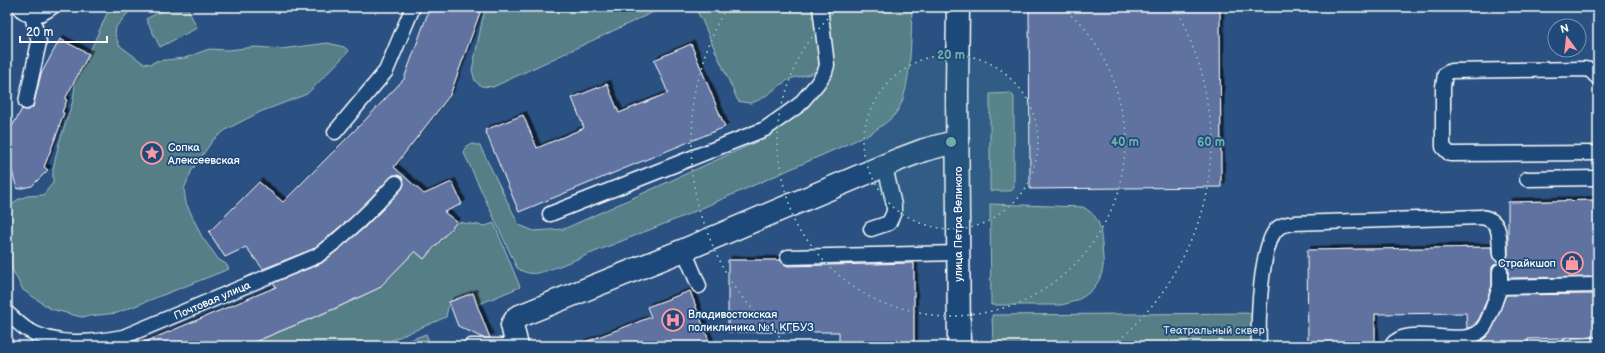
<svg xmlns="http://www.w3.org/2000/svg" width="1605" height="353" font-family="'Balsamiq Sans',sans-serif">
<defs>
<filter id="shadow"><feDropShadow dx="3.5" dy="-3.5" stdDeviation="0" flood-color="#0009"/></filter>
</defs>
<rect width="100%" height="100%" fill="#2a5181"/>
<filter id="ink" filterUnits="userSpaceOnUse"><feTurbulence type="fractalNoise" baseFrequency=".025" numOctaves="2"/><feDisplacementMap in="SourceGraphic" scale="8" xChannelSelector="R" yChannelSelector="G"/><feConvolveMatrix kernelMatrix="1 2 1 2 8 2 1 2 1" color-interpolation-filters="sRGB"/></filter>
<g filter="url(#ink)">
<path fill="#547e86" stroke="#aabec2" d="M110 7H133L116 27 115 34 119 45 143 63 151 64 156 61 185 58 209 49 228 50 256 47 281 49 328 43 344 47 349 51 307 94 260 112 227 129 213 140 192 170 184 189 186 203 202 237 219 260 226 264 229 269 117 313 81 317 51 309 23 290 12 269 7 229 8 213 11 206 17 200 27 196 43 195 53 183V169L59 143 73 101 75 84Z
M169 7H187L197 28 160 47 146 19Z
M486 7H664L493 87 481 86 475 81 472 70 483 17Z
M694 7H813L819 68C811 77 800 75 790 79 776 86 766 99 751 103 746 103 743 102 738 101L715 50 702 20Z
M827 7H912C911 33 912 92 896 113 890 121 878 128 870 134L684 216 557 267C541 272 532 278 517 268L464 153 466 146 473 144 480 146 519 225 534 231 564 229 765 138 805 107 823 86Z
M1011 93 1014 97V188L1011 191H990V94Z
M990 204 1083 207C1101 218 1100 226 1102 245 1102 252 1104 260 1103 267 1100 289 1081 302 1060 305H991Z
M457 222 485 226 494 223 520 287 477 305 472 293 449 302 446 317 378 346H245L339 307 381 286 415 251 424 259Z
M1260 313V346H993L992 315Z
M426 334 431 346H394Z"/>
<path fill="#5e72a0" stroke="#fff" filter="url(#shadow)" d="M430 7H482L450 95 394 167 424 194 452 182 462 204 444 212 457 222 424 259 415 251 379 288 336 308 245 346H135L276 287 273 283 322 263 364 228 402 189 404 184 402 177 397 175H393L353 216 313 249 263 269 246 247 225 257 209 232 259 182 283 202 367 118 404 79Z
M1029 7H1220L1221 187 1030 189Z
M60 39 89 54 65 99 67 100 62 112 64 113 59 126H60L44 167 48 170 32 186 17 189 7 153V135L22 109 28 110 33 107 41 74Z
M691 44 725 127 519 212 485 130 523 115 537 148 584 128 572 98 607 84 619 113 668 93 654 60Z
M1598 200V277L1508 278V267L1504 263H1500L1495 264 1492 267V286L1487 299 1479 319 1472 327 1467 328 1466 313 1375 314V346H1308L1307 250 1491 247 1493 258 1496 261 1501 262 1507 258 1508 254V202Z
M728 260H780L784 264 788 266 914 263V346H839V332H728Z
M690 291 711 346H581L580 344 651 317 647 307Z
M473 293 477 305 490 338H483L458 326 449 302Z
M1598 294V337L1528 339V346H1467L1481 341 1491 331 1506 295Z"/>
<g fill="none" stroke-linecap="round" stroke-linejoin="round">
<g stroke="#fff" stroke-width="17">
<path id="lane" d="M19 7C30 20 40 16 52 7
M1598 78 1590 70 1584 69 1451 71 1445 74 1443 87V147L1450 154 1598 153
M26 102 39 42 32 16
M335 132 386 71 413 7
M1527 179 1598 178
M550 214 765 129 799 105 817 84 825 72 827 65 820 7
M871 229 889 223 894 212V205L885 167
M684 250 699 286
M788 257 958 253
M1500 271V287L1598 285
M7 313C13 318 19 324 26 329 57 347 90 343 123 337L317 256C347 234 371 211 396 183
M471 346H517
M1259 346C1258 323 1260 242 1278 228 1281 225 1288 224 1293 223L1481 217C1502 220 1499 237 1500 254
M1391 346C1408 321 1467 353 1484 327 1490 318 1496 298 1500 287
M1568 346 1598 345"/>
</g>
<g stroke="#fff" stroke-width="25">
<path id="street" d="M958 7 957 91 959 346
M517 346 512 325 517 317 684 250 900 159 924 150 958 141"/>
</g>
<use href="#lane" stroke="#1f4a7a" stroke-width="14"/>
<use href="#street" stroke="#1f4a7a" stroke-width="22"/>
</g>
</g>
<circle cx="951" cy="142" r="87" fill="#6fada8" fill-opacity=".12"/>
<g fill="none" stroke="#6fada8" stroke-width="2" stroke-dasharray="2 4">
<circle cx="951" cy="142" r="87"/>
<path d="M1062 8A174 174 0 1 1 840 8"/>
<path d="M789 345A260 260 0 0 1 728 8M1174 8A260 260 0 0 1 1113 345"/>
</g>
<defs>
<g id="sight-ring" transform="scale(1.15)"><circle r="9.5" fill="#1f4a7a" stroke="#ff9aa2" stroke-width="1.5"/><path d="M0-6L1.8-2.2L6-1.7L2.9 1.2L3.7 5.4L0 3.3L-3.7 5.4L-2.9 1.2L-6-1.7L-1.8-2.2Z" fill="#ff9aa2"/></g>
<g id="shop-ring" transform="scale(1.15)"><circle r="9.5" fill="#1f4a7a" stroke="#ff9aa2" stroke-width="1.5"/><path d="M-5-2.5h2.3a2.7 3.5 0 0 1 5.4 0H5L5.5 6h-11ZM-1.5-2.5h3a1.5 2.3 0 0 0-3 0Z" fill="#ff9aa2"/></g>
<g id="hospital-ring" transform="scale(1.15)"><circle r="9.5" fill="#1f4a7a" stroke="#ff9aa2" stroke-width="1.5"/><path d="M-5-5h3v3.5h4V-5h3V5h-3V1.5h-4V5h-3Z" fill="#ff9aa2"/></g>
</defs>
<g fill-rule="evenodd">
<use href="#sight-ring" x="152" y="153"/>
<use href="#shop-ring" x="1572" y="263"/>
<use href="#hospital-ring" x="673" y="320"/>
</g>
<g text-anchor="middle" stroke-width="3.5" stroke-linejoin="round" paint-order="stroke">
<g font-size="11" fill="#fff" stroke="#1f4a7a" text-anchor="start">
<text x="168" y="151">Сопка<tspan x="168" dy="13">Алексеевская</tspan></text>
<text x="1556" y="267" text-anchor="end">Страйкшоп</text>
<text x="688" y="318">Владивостокская<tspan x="688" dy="13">поликлиника №1, КГБУЗ</tspan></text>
</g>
<g font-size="11" fill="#fff" stroke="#1f4a7a">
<text transform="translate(958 224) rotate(-90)" y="4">улица Петра Великого</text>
<text transform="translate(212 300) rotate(-23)" y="4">Почтовая улица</text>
</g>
<g font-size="11" fill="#d4dfe1" stroke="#1f4a7a">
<text x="1214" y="334">Театральный сквер</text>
</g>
</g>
<circle cx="951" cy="142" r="6" fill="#6fada8" stroke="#1f4a7a" stroke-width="2"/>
<g font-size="12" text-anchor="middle" font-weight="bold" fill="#6fada8" stroke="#1f4a7a" stroke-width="3.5" stroke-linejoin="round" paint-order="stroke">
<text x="951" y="59">20 m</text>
<text x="1125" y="146">40 m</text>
<text x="1211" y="146">60 m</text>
</g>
<rect width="1605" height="353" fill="none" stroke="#1f4a7a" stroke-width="24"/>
<rect x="12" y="12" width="1581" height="329" fill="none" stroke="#fff" stroke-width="1.5" filter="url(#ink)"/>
<g transform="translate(1567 38) rotate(345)"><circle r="19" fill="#1f4a7a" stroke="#7992af"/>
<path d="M0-3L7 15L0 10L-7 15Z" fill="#ff9aa2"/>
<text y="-6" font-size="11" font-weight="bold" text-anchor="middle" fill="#ffffff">N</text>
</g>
<path d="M20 36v6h87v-6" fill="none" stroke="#ffffff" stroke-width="2"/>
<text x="26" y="36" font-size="12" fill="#ffffff" stroke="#1f4a7a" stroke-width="3" paint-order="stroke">20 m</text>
</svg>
